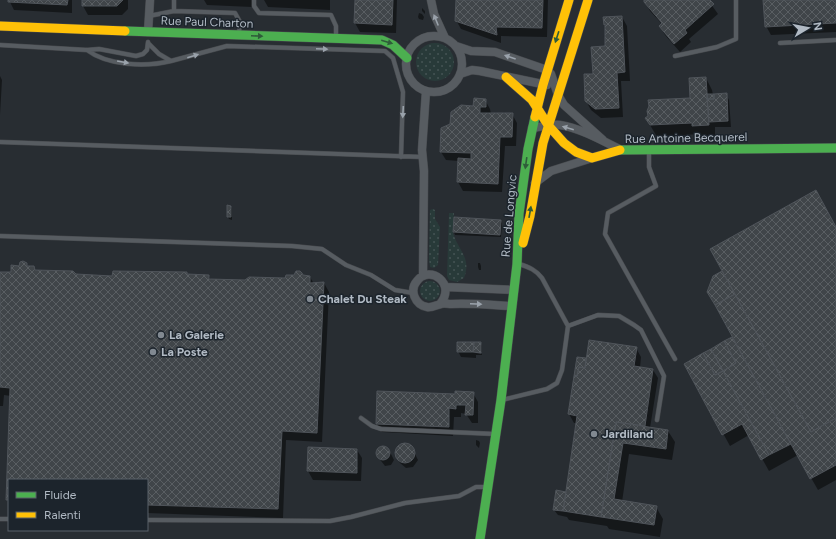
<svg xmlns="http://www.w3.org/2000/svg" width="836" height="539" font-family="Figtree,sans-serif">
<defs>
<pattern id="grass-dots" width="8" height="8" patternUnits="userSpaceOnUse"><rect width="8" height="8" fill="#283a39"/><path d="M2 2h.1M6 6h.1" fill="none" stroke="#455454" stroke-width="1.8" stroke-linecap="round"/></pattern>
<pattern id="building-cross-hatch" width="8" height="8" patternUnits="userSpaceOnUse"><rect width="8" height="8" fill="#404549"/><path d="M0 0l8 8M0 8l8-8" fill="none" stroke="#595e62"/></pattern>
</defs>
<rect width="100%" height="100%" fill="#282d32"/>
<path fill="url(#grass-dots)" d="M416 62a19 19 0 1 1 38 0a19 19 0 1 1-38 0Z
M433 209 435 210V219L440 227 438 265 434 268 430 267 429 259 430 210Z
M449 213H454C454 219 452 228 453 233 458 250 472 258 464 278L457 282 449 280 447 276Z
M420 291a10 10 0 1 1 20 0a10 10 0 1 1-20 0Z"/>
<path fill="#0007" d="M9 0H72V13L14 10Z
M83 0H128V9L122 15H88L83 6Z
M204 0H252V7L207 5Z
M264 0H330V10L268 7Z
M356 0H397L396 33 360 32 355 23Z
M457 0H548L547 37 501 36V43L461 29 456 20Z
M645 0H708L718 14 689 39 691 42 680 52 665 35 660 26 662 24 650 11Z
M764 0H836V32L771 35 766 26Z
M422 8 425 11V14L422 11Z
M419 13 422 14 424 17 423 20 419 19 418 17Z
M622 17 627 26 630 81H621L623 117 601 118 591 110 586 101 594 75 606 47V27L604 18Z
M0 76 2 80 0 115Z
M706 78 712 90 713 95 726 94 729 100 731 127H715V136L700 137 699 134 657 137 646 118 691 99Z
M485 100 490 109 491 114H512L517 123 516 146H505L502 192 463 191 458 182 459 161 446 160 441 152 451 125 474 107Z
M231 207 232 209V220L229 219 228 217Z
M455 218 500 221 502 223 501 237 455 235 454 232Z
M836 229V480L818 490 798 455 769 471 749 435 730 446 685 364 734 337 724 276Z
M26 263 28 267H34L36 271 76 275 113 277 136 272V271L186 273 187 275 209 276 211 280 246 281 286 279 303 276 310 277 314 284 324 283 329 292 322 442 286 440 283 518 147 513V480H9V503L7 500 11 396 4 395 3 406H0V273H12Z
M478 263H480L481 266V270H479L478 267Z
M481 343 482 346V352L476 351V353L482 354V355H476V358L461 357 458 351Z
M636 348 641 357 640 368 653 370 658 378 650 428 668 431 675 442 672 460 629 454 622 502 656 507 663 519 660 537 609 529 607 526 569 520 567 517 558 515 554 510 566 495 577 423H574L569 414 577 358 587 360Z
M473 393 478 402V423H472L466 414 461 413V417H454L453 436 382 432 377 424 456 395Z
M476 440 479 441 480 443 479 448 476 445Z
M407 444 412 448 418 460 413 467 406 468 400 463 396 457V449L401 445Z
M383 447 389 450 394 460 391 465 385 466 378 457 377 452 379 448Z
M309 448 357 450 362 458 361 481 313 480 308 471Z"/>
<path fill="url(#building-cross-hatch)" stroke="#4f545a" d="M8 0H68L67 5 8 2Z
M82 0H123L117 6H82Z
M355 0H393L392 25 354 23Z
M456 0H543L542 28 496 27 497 35 455 21Z
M644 0H710L714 4 685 30 687 33 674 44 659 26 662 23 644 2Z
M763 0H836V23L765 27Z
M622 16 625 72 617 73 619 108 595 109 585 101 584 74H593L591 47 605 46V24L604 25 603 17Z
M706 77 709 125 692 126V123L650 125 645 118 648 116 647 111 649 106 648 100 690 98 689 78Z
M727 93 728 121 709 122 707 99H714V94Z
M707 94H714V99H707Z
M474 98 486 99V107H480V113H513L512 137H500L498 184 457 182 458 158 471 159V153L440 152 441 128 450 124 451 112 461 105 473 106Z
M816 190 836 227V418L811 432 710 249Z
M227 205 231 206V217H227Z
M454 217 501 220 500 235 453 232Z
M23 261 27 263V266H34L35 270 73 271 76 274 112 276 113 271 187 272V274L209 275V279L245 280 249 277 285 278 286 275H294L296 271H300L302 273 303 275 310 276V283L324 282 317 433 282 431 278 509 147 505V480H9V500H6L10 388 0 387V272H11V265L19 266 20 262Z
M722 271 735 294 715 305 707 292 713 276Z
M735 294 811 432 836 418V465L810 479 715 305Z
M732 337 791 444 769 455 723 371 736 363 724 341Z
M589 340 637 347 634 366 653 369 645 426 616 422 601 517 563 511 577 416 568 414 574 376H577L579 367 585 368Z
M724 341 736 363 723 371 711 349Z
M457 342H474L473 352H457Z
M474 342H481V353L473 352Z
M711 349 723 371 715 375 703 353Z
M703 353 715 375 723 371 769 455 761 460 742 424 722 435 684 364Z
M577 357 586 358 585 368 579 367 577 376H574Z
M377 391 455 394V391L474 392 473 415H465L466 405H456V409L449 408V427L376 424Z
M616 422 668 430 666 449 623 443 614 499 657 506 654 525 601 517Z
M395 453a10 10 0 1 1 20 0a10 10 0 1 1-20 0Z
M376 453a7 7 0 1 1 14 0a7 7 0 1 1-14 0Z
M308 447 357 449V473L307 471Z
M556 490 566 492 563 511 553 510Z"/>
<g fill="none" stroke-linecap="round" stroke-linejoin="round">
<g stroke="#46494d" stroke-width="5">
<path id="lane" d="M174 0V11L235 13 240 22 239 33
M254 0V6L259 13 331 15 336 26V36
M149 16 174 11
M148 43 159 54 171 61 227 46 385 51 393 58 403 92 401 157
M780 43 836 40
M0 45 87 50 99 49 136 56 143 54 147 50 148 42
M87 50C108 66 146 67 171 61
M675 56 717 47 736 39V0
M0 142 423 157
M649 152V167L656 186 608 213 605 234 675 359
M0 236 292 246 322 249 346 265 371 275 395 290 413 293
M568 326 598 315 619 316 634 325 641 330 664 376 657 420
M502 400 547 389 557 383 562 370 568 326 542 278C536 270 529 267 519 264
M361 418 372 426 381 429 495 434
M0 519H9
M147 520 330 521 351 517 405 503 459 496 476 487H487"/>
</g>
<g stroke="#46494d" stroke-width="9">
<path id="street" d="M431 0 434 14 445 38
M148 32 150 0
M406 64a28 28 0 1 1 56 0a28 28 0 1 1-56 0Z
M456 46 471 51 495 52 547 70 551 74 558 95 564 105 603 140
M460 74 472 70 480 71 547 85
M532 128C541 127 551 124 560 125 580 128 603 141 621 150
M535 183 551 171 592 158
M423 276 424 171 422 150 426 91
M446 287 514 290
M440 304C457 284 430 264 417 281 409 290 415 305 427 307 432 308 436 305 441 304 444 303 448 304 451 304 471 303 492 305 512 306"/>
</g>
<g stroke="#46494d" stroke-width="10">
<path id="fast" d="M125 31 382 40 393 45 407 58
M620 150 836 148
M480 539 501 400 517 264 519 214 528 149 535 117"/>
</g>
<g stroke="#46494d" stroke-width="10">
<path id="slow" d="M0 26 125 31
M506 77 532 100 548 125 564 143 576 152 592 158 620 150
M535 117 543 85 569 0
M523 243 530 216 543 143 588 0"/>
</g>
<use href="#lane" stroke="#575c61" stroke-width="4"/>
<use href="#street" stroke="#575c61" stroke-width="8"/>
<use href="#fast" stroke="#4caf50" stroke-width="9"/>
<use href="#slow" stroke="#ffc107" stroke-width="9"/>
</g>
<defs><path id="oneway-solid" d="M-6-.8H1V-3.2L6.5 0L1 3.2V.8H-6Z"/></defs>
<g fill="#9aa2ab">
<use href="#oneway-solid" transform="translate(436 20) rotate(-112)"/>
<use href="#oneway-solid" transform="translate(322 49) rotate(2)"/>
<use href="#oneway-solid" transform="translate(193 56) rotate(-17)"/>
<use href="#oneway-solid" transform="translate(510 57) rotate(-161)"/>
<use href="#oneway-solid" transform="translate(123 62) rotate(10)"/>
<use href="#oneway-solid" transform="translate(403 112) rotate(93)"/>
<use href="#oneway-solid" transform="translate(568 128) rotate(-164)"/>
<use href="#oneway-solid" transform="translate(476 304) rotate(2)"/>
</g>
<g fill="#2f5c3a">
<use href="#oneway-solid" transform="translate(257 36) rotate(2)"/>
<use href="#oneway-solid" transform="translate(557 37) rotate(108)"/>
<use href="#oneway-solid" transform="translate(387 42) rotate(16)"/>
<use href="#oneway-solid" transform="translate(526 163) rotate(98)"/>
<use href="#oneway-solid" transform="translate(530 212) rotate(-80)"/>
</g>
<g fill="#818991" stroke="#1c242c" stroke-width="1.5">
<circle cx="310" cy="299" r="4"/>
<circle cx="161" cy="335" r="4"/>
<circle cx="153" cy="352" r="4"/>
<circle cx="594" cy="434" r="4"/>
</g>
<g text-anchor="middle" stroke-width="3" stroke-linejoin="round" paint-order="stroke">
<g font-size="12" fill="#b1bac4" stroke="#1c242c">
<text transform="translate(207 22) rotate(2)" y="4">Rue Paul Charton</text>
<text transform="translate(686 138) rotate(-1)" y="4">Rue Antoine Becquerel</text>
<text transform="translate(509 216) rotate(-85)" y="4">Rue de Longvic</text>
</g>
<g font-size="12" font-weight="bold" fill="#b1bac4" stroke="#1c242c" text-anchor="start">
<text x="318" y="303">Chalet Du Steak</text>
<text x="169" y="339">La Galerie</text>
<text x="161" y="356">La Poste</text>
<text x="602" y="438">Jardiland</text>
</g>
</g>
<rect x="8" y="479" width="140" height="52" fill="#1c242c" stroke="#586069"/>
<rect x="16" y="492" width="20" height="6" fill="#4caf50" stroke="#586069"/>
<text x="44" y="499" font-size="12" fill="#b1bac4">Fluide</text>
<rect x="16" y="512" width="20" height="6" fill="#ffc107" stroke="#586069"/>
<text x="44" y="519" font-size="12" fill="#b1bac4">Ralenti</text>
<g transform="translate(808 28) rotate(80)" stroke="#1c242c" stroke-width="3" paint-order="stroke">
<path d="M0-3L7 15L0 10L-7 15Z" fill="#b1bac4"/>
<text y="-6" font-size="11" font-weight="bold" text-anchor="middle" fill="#b1bac4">N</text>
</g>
</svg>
